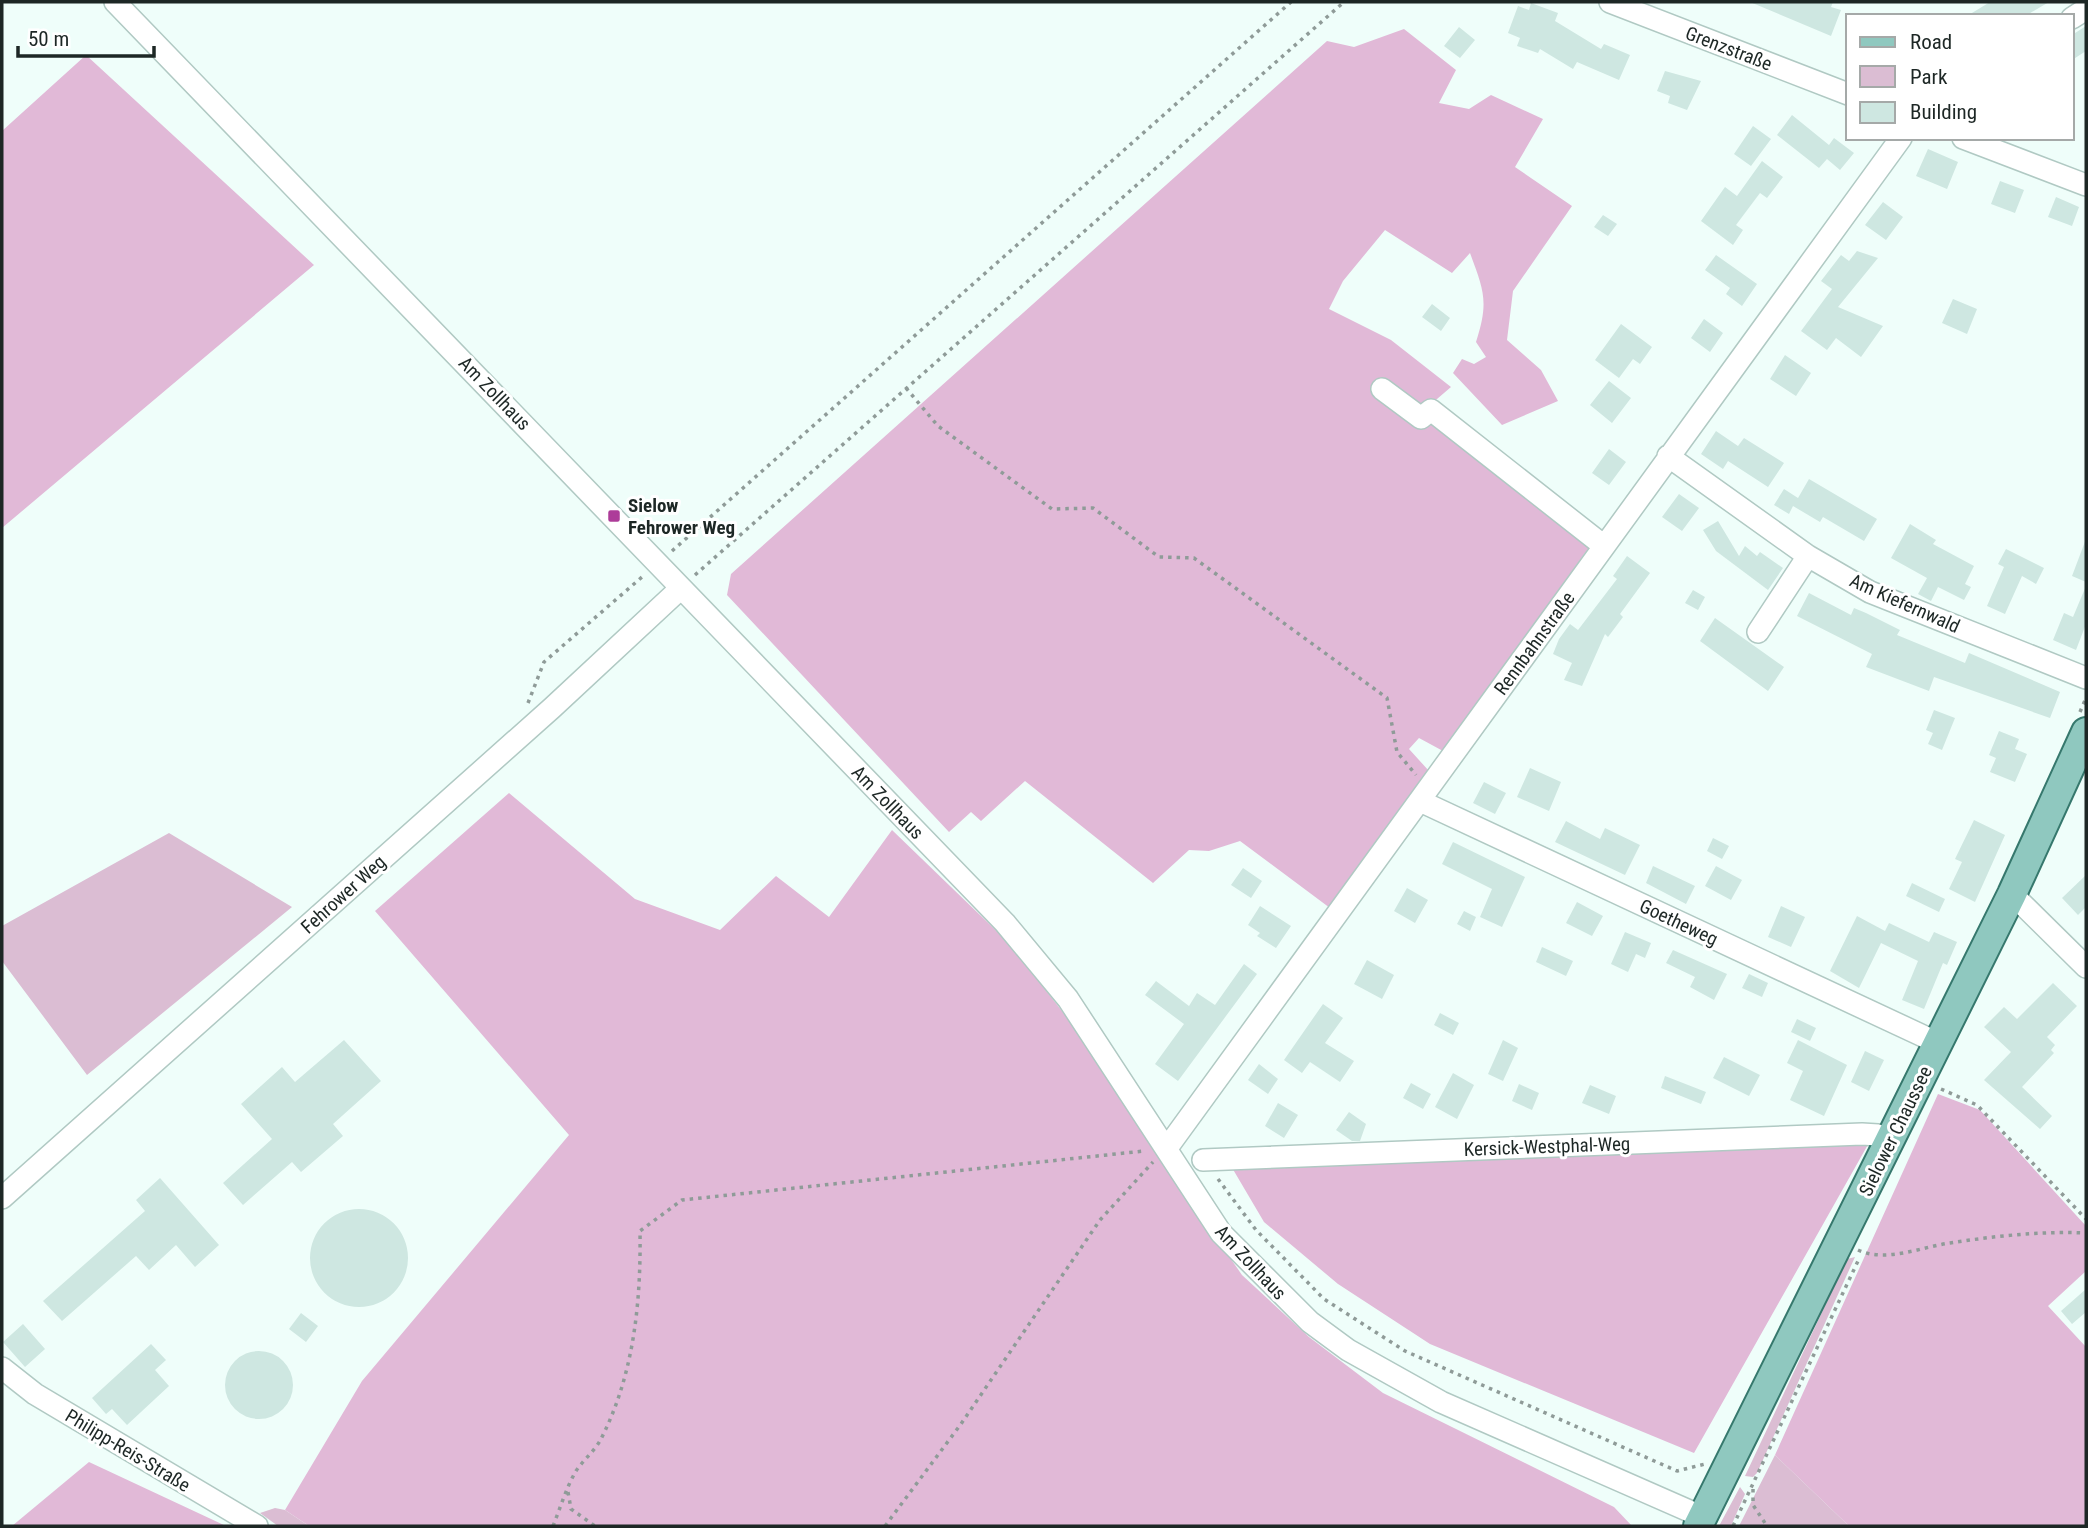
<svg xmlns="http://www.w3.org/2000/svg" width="2088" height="1528" font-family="'Roboto Condensed',sans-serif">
<rect width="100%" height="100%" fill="#effefa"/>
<path fill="#dbbdd3" d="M169 833 292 907 87 1075 2 961V926Z
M1855 1257 1757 1473 1753 1477 1745 1476 1847 1259Z
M1775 1455 1849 1526H1739Z
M1740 1487 1745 1494 1731 1526H1719Z
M275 1508 285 1510 309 1526H278L260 1513Z"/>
<path fill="#e1b9d7" d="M1404 29 1456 70 1439 103 1469 109 1491 95 1543 119 1515 167 1572 206 1513 291 1507 340 1541 370 1558 401 1502 425 1453 373 1462 359 1474 364 1486 357 1476 342C1489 302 1484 291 1470 253L1452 273 1385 230 1343 281 1329 309 1391 340 1451 387 1423 411 1590 546 1443 751 1419 738 1409 749 1429 771 1330 908 1240 841 1209 851 1189 850 1153 883 1025 781 981 821 971 812 949 832 727 595 731 574 1327 41 1354 47Z
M86 55 314 265 2 528V131Z
M509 793 635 899 720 930 776 876 829 917 892 830 1008 942 1087 1043 1155 1150 1242 1275 1309 1337 1383 1393 1614 1507 1632 1526H309L285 1510 362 1381 569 1135 375 911Z
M1938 1094 1980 1110 2086 1226V1271L2048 1306 2086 1347V1526H1849L1775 1455Z
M1870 1141 1694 1453 1430 1344 1338 1284 1264 1222 1231 1166Z
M89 1462 226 1526H12Z"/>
<path fill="#cee7e1" d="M1750 2H1833L1831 7 1841 10 1831 36Z
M1990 2H2049L2025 16H1967Z
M1531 3 1558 13 1555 21 1601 49 1604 44 1630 55 1619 80 1577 62 1573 69 1540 49 1538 53 1517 46 1520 38 1508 33 1518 6 1529 10Z
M2086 26V51L2072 60V35Z
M1459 27 1475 40 1460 58 1444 46Z
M1665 71 1701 81 1687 110 1668 103 1670 96 1657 91Z
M1792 115 1829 145 1834 138 1854 153 1840 170 1827 159 1819 168 1777 135Z
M1753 126 1771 139 1751 166 1734 154Z
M1928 149 1958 162 1947 189 1916 176Z
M1762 161 1783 177 1767 198 1760 193 1736 225 1743 230 1733 245 1701 221 1725 187 1737 196Z
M2000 181 2024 190 2015 213 1991 204Z
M2056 197 2079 207 2072 226 2048 217Z
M1883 202 1903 217 1886 240 1865 225Z
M1603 215 1617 224 1608 236 1594 227Z
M1857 251 1878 258 1838 307 1883 326 1861 357 1836 338 1827 350 1801 331 1832 289 1821 281 1841 255 1849 261Z
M1716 255 1757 284 1742 306 1726 294 1730 288 1705 270Z
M1953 299 1977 309 1967 334 1942 323Z
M1432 304 1450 318 1441 331 1422 317Z
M1704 319 1723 333 1710 352 1691 338Z
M1621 324 1652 347 1640 364 1633 359 1619 378 1595 360Z
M1785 355 1811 373 1796 396 1770 379Z
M1609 381 1631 398 1612 423 1590 405Z
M1716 431 1738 446 1744 438 1784 463 1768 487 1728 461 1723 469 1701 454Z
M1609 449 1626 462 1609 485 1592 473Z
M1809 479 1877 519 1864 541 1823 517 1820 522 1793 506 1789 514 1774 505 1784 489 1798 498Z
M1679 494 1699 508 1682 531 1662 517Z
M1718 521 1739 556 1745 546 1757 556 1760 552 1783 568 1768 590 1716 551 1703 530Z
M1910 524 1936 540 1933 544 1974 566 1965 584 1971 587 1964 600 1938 587 1931 601 1918 594 1927 578 1891 558Z
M2086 539V582L2072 576Z
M2006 549 2044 568 2036 584 2022 576 2005 614 1987 606 2004 567 1998 564Z
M1627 556 1650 573 1620 614 1623 617 1608 637 1605 634 1582 686 1564 680 1572 663 1553 654 1559 639 1570 624 1578 630 1617 579 1613 576Z
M2086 586V624L2076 650 2053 640 2064 613 2073 617Z
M1693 590 1705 597 1698 610 1685 603Z
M1809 593 1851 615 1854 608 1866 613 1900 630 1897 635 1965 663 1969 653 2060 692 2050 718 1934 677 1929 691 1866 667 1872 654 1797 616Z
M1715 618 1784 667 1768 691 1700 641Z
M1934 710 1955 718 1942 750 1928 744 1933 733 1926 730Z
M1999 731 2019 739 2015 749 2027 754 2015 782 1990 772 1996 758 1989 755Z
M1530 768 1561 782 1549 811 1517 797Z
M1484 782 1506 793 1495 814 1473 803Z
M1974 820 2005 835 1975 902 1949 889 1962 862 1955 859Z
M1566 821 1600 839 1605 828 1640 845 1625 875 1555 842Z
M1713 838 1729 846 1722 859 1707 851Z
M1453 842 1525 877 1502 927 1480 917 1492 889 1442 864Z
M1653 866 1695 886 1686 904 1646 883Z
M1716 866 1742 880 1731 900 1705 886Z
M1243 868 1262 881 1251 898 1231 885Z
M2086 875V907L2078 915 2062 898Z
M1912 883 1945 899 1939 912 1906 896Z
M1407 888 1428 900 1415 923 1394 911Z
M1577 902 1603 916 1592 936 1566 923Z
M1260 906 1291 926 1276 948 1257 936 1260 933 1248 925Z
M1781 906 1805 917 1791 947 1768 937Z
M1464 911 1476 917 1470 931 1457 924Z
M1857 916 1885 931 1889 923 1929 942 1934 932 1957 942 1947 965 1943 963 1924 1009 1902 1000 1918 961 1881 943 1859 988 1830 971Z
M1625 932 1651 943 1645 958 1636 954 1628 972 1611 964Z
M1542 947 1573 961 1566 976 1536 962Z
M1673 950 1727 974 1714 1000 1690 987 1695 977 1666 963Z
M1367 960 1394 975 1382 999 1354 984Z
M1244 964 1257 974 1178 1081 1155 1064 1184 1024 1145 995 1156 981 1189 1006 1197 993 1215 1005Z
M1749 974 1768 983 1762 997 1742 988Z
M2053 983 2077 1006 2047 1037 2055 1045 2051 1050 2054 1053 2022 1087 2052 1116 2040 1129 1984 1080 2011 1052 1984 1027 2004 1007 2017 1019Z
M1323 1004 1343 1018 1325 1043 1354 1061 1340 1082 1310 1062 1302 1073 1284 1060Z
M1440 1013 1459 1023 1453 1035 1434 1025Z
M1797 1019 1816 1028 1810 1041 1791 1032Z
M344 1040 381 1081 333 1124 343 1136 301 1172 292 1162 243 1205 223 1183 272 1139 241 1104 282 1067 295 1082Z
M1503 1040 1518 1048 1503 1081 1488 1074Z
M1798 1040 1847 1065 1824 1116 1790 1100 1803 1071 1787 1063Z
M1865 1051 1884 1060 1869 1091 1851 1082Z
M1724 1057 1760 1075 1749 1096 1713 1078Z
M1259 1064 1278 1079 1268 1094 1248 1080Z
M1453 1073 1474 1085 1457 1119 1435 1107Z
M1665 1076 1706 1092 1701 1104 1661 1088Z
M1411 1083 1431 1094 1423 1109 1403 1098Z
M1519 1084 1539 1093 1532 1110 1512 1101Z
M1590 1085 1616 1096 1609 1114 1582 1103Z
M1278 1103 1298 1115 1284 1138 1265 1126Z
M1349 1112 1366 1124 1360 1141H1352L1336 1130Z
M160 1178 219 1245 195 1267 176 1245 149 1270 136 1256 62 1321 43 1301 145 1211 136 1200Z
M310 1258a49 49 0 1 1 98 0a49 49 0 1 1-98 0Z
M2086 1289V1312L2072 1324 2061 1311Z
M301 1313 318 1326 306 1342 289 1329Z
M23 1324 45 1349 25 1367 3 1342Z
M151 1344 166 1360 155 1370 169 1386 127 1425 112 1409 106 1414 92 1398Z
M225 1385a34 34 0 1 1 68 0a34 34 0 1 1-68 0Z"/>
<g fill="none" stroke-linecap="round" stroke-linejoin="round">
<g stroke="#b0c9c3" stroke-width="24">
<path id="minor" d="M115 2 1005 923 1068 999 1221 1233 1310 1322 1348 1350 1441 1402 1703 1517
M1610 2 1848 94
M2072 18 2086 9
M1963 138 2086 185
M1382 389 1421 418 1431 410 1604 546
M1668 456 1808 556 1870 592 2086 678
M1758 632 1808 556
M1420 801 1938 1043
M2012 894 2086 967
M1167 1148 1901 138
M1203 1160 1862 1134 1878 1135 1891 1140
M2 1198 552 708 681 588
M2 1368 35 1394 257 1526"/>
</g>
<g stroke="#36786d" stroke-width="32">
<path id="major" d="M1698 1526 2012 894 2086 732"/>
</g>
<path stroke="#8f9b98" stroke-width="3.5" stroke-dasharray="3.5 5" stroke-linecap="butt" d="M906 388 938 426 1052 509 1093 508 1159 557 1194 558 1387 698 1397 752 1416 775
M672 551 1291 2
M695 575 1344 2
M528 703 544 662 642 577
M2080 712 2086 698
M1941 1089 1977 1105 2086 1219
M1218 1179 1256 1230 1324 1299 1405 1351 1677 1471 1705 1464
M1858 1250C1886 1263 1921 1247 1950 1243 1995 1236 2041 1231 2086 1233
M1753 1489V1505L1767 1526
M568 1492 571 1509 595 1526
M553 1526C560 1509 566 1488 576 1471 584 1459 596 1450 602 1437 634 1373 641 1302 640 1231L682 1200 1144 1151
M885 1526 961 1424 1100 1220 1153 1162
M1733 1526 1858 1261"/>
<use href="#minor" stroke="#fff" stroke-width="21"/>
<use href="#major" stroke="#8fc8bf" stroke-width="28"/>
</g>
<rect fill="#ad3c99" stroke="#fff" stroke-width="2.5" x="607" y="509" width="14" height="14" rx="3.5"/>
<g text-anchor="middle" stroke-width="6" stroke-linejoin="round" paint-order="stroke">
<g font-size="19" fill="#1d2725" stroke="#fff">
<text transform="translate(1729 48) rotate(21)" y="7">Grenzstraße</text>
<text transform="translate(495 393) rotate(46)" y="7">Am Zollhaus</text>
<text transform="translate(1905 603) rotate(24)" y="7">Am Kiefernwald</text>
<text transform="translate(1534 643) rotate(-54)" y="7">Rennbahnstraße</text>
<text transform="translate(888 802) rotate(46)" y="7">Am Zollhaus</text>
<text transform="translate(343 894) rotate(-42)" y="7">Fehrower Weg</text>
<text transform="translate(1679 922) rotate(25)" y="7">Goetheweg</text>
<text transform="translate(1895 1131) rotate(-64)" y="7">Sielower Chaussee</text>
<text transform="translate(1547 1146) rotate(-2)" y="7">Kersick-Westphal-Weg</text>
<text transform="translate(1251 1262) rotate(47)" y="7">Am Zollhaus</text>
<text transform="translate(128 1450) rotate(31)" y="7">Philipp-Reis-Straße</text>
</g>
<g font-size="19" font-weight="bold" fill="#1d2725" stroke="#fff" text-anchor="start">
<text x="628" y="512">Sielow<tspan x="628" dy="22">Fehrower Weg</tspan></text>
</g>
</g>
<rect width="2088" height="1528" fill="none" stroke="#1d2725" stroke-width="7"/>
<rect x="1846" y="14" width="228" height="126" fill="#ffffff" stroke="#a5a9a8" stroke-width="2"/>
<rect x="1860" y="37" width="35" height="10" fill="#8fc8bf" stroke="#a5a9a8" stroke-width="2"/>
<text x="1910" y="49" font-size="21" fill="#1d2725">Road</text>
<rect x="1860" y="66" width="35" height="21" fill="#dbbdd3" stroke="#a5a9a8" stroke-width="2"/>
<text x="1910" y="84" font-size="21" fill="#1d2725">Park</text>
<rect x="1860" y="102" width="35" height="21" fill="#cee7e1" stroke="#a5a9a8" stroke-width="2"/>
<text x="1910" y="119" font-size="21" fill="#1d2725">Building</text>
<path d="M18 46v10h136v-10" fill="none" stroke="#1d2725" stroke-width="3.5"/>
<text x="28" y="46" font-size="21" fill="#1d2725" stroke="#ffffff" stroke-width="5" paint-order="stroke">50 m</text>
</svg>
